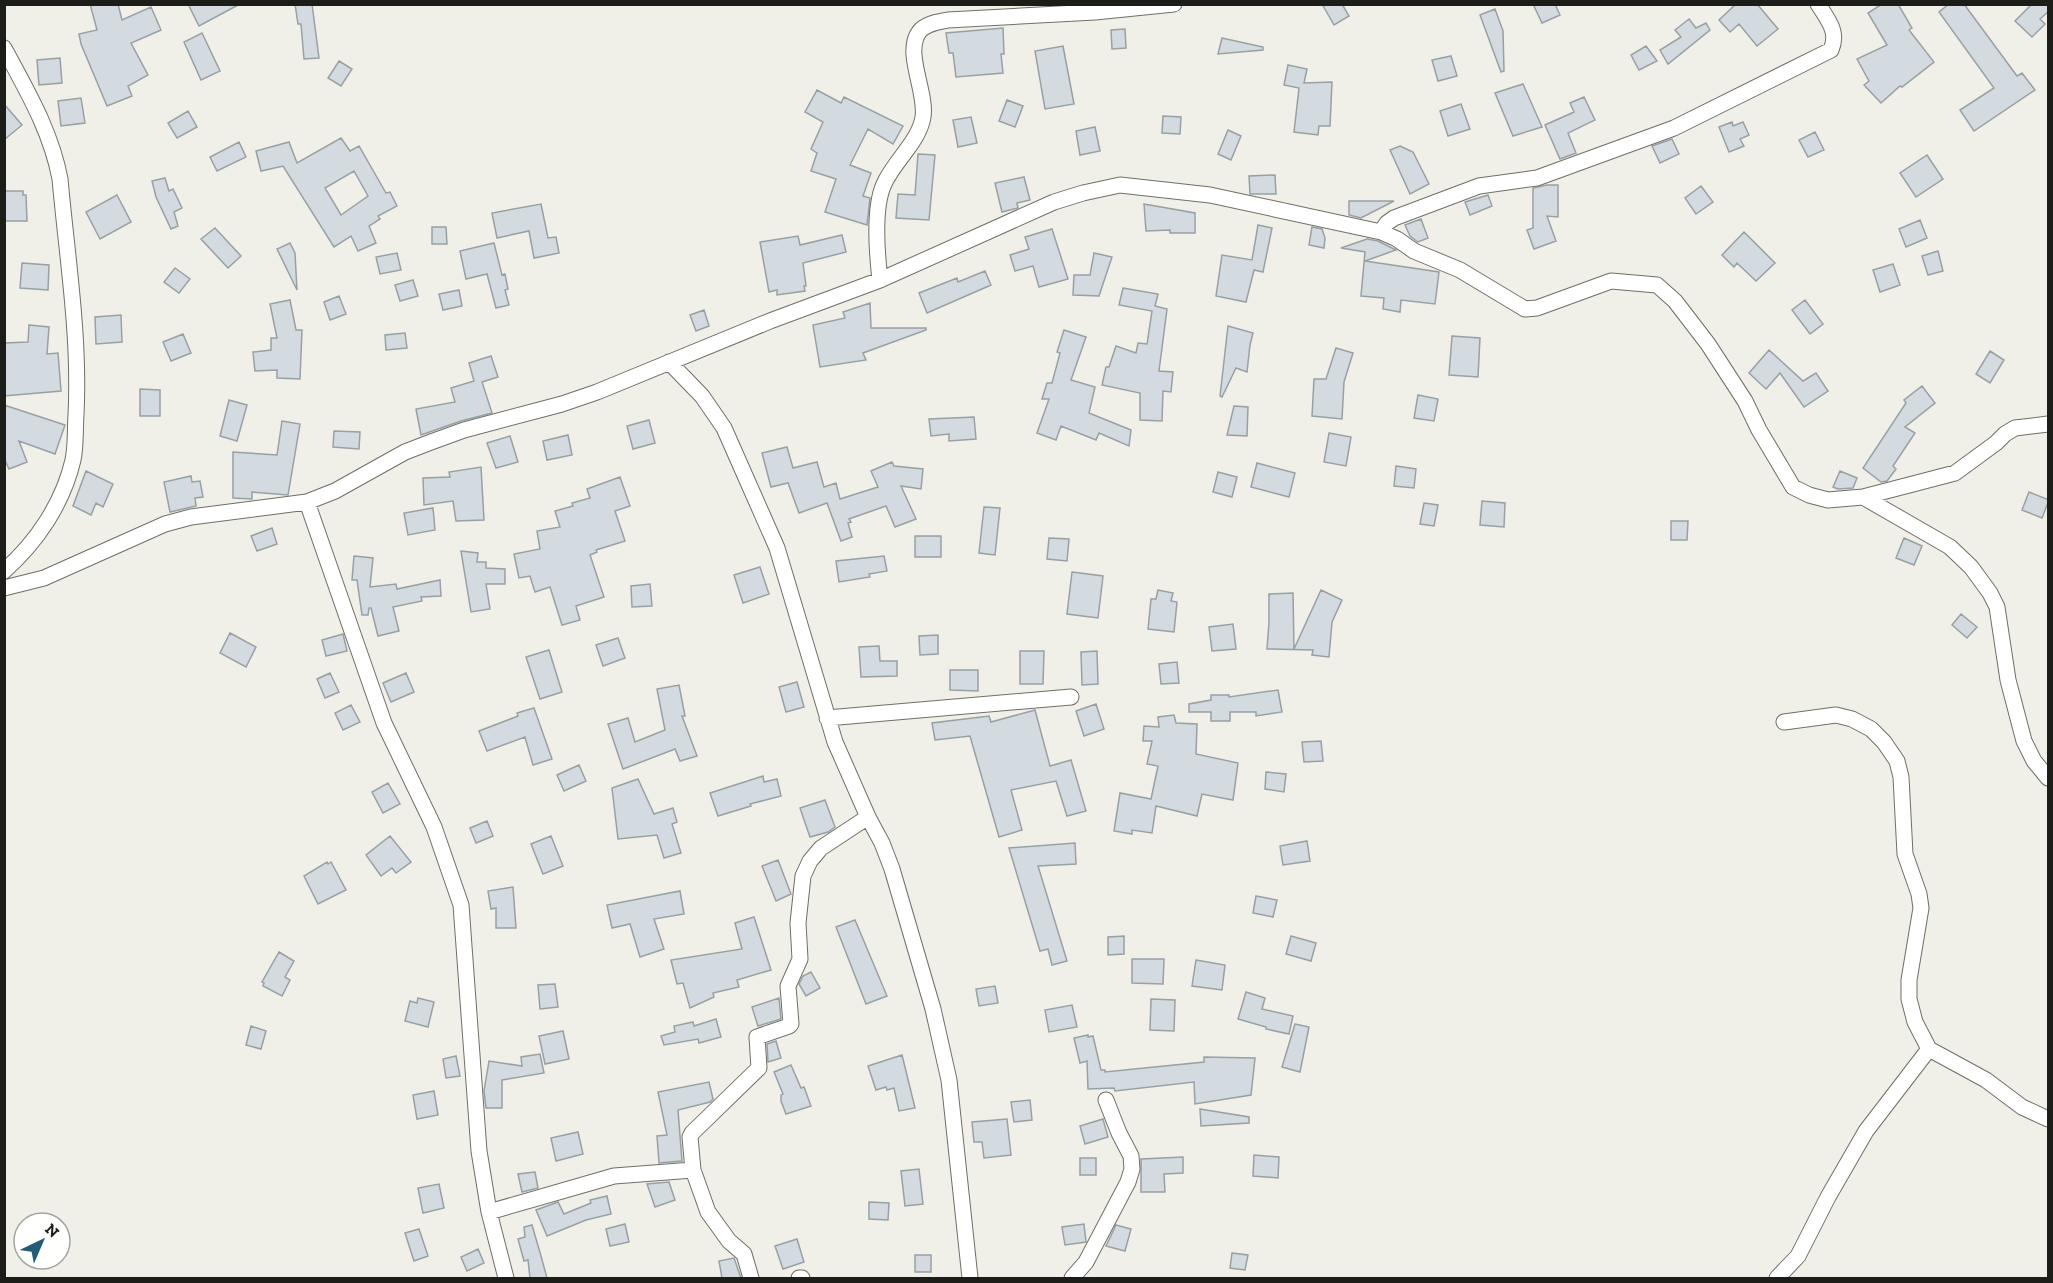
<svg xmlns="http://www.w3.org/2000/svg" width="2053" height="1283" font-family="'Zilla Slab',serif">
<rect width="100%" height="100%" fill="#f0f0e8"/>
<path fill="#d3dbe0" stroke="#98a0a4" stroke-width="1.5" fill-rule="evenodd" d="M90 4H118L122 20 151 7 161 30 131 43 148 75 128 86 132 96 107 106 81 44 79 34 97 30Z
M188 4H240L199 26Z
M295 4H312L319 58 304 59 301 24H298Z
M1322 4H1342L1349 16 1334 25Z
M1533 4H1555L1560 15 1542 23Z
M1736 4H1757L1778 29 1757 46 1739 24 1730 32 1719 20Z
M1882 4H1898L1912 28 1909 30 1934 62 1902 87 1900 86 1881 103 1864 85 1869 81 1857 59 1887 45 1868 13Z
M1949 4H1964L2017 76 2022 73 2035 90 1974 131 1960 110 1994 88 1939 12Z
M2032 4H2049V11L2040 19 2045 24 2032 37 2015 21Z
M1495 9 1503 31 1504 71 1501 72 1480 15Z
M1689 19 1696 28 1706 23 1710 30 1668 64 1660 50 1681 37 1675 30Z
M1003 28 1004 54H1001L1003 73 956 77 953 53H949L946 33Z
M1125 29 1126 48 1112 49 1111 30Z
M202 33 220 71 201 80 184 42Z
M1222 38 1263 47V50L1218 54Z
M1063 46 1074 104 1045 109 1035 51Z
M1646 46 1657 61 1639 70 1631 55Z
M1451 56 1457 76 1438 81 1432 60Z
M60 58 62 83 39 85 37 60Z
M339 61 352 69 341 86 328 78Z
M1288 65 1307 69 1304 83 1332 82 1330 126H1319L1318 135 1294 132 1299 88 1284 85Z
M1523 84 1542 127 1513 136 1495 93Z
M817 90 841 103 844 97 903 126 893 144 868 129 850 165 871 173 863 196 870 198 867 225 825 212 836 179 811 171 817 153 811 149 823 122 805 112Z
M1584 97 1595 120 1568 133 1576 153 1560 159 1545 125 1574 112 1570 103Z
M81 98 85 123 61 126 58 101Z
M1007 100 1023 106 1015 127 999 121Z
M4 104 22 125 4 140Z
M1461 104 1470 129 1448 136 1440 111Z
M188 111 197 127 177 138 168 123Z
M1163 116 1181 117 1180 134 1162 133Z
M971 117 977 143 958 147 953 120Z
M1732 122 1733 126 1743 122 1749 135 1740 139 1744 146 1729 152 1719 127Z
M1095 127 1100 151 1080 155 1076 131Z
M1228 130 1241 136 1231 160 1218 154Z
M1815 132 1824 150 1808 157 1799 140Z
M341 138 350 151 359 146 386 193 390 192 397 206 378 216 380 219 369 226 376 243 358 251 351 236 334 247 283 166 261 171 256 151 289 142 297 163ZM354 171 368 196 341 215 325 188Z
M1672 139 1679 154 1660 163 1652 146Z
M239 142 246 157 217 171 210 157Z
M1400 146 1413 152 1429 184 1410 194 1390 150Z
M918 154 935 155 929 220 896 218 898 194 915 195Z
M1927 155 1943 179 1916 197 1900 173Z
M1275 175 1276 194H1250L1249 176Z
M1024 177 1030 200 1017 203 1018 208 1002 212 995 183Z
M165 178 169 191 173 189 182 208 174 212 178 226 171 229 156 197 152 181Z
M1547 185H1558V217L1547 216 1556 241 1534 249 1527 230 1533 228V188Z
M1701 186 1713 202 1696 214 1685 198Z
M4 191H23V195H26L27 221H4Z
M117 195 131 222 100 239 86 212Z
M1488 195 1492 206 1470 215 1465 202Z
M1349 201H1394L1361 218 1349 215Z
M541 204 548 238 556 237 559 253 534 258 529 231 497 238 492 213Z
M1144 204 1195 213V233H1170V230L1146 231Z
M1421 219 1428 238 1418 242 1410 236 1405 225Z
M1920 220 1927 238 1906 247 1899 229Z
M1258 225 1272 228 1263 272 1254 270 1246 302 1216 296 1222 255 1252 260Z
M432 227H446L447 244H432Z
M1312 227 1322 229 1325 238 1324 248 1309 245Z
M215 228 241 256 228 268 201 239Z
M1052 229 1068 279 1039 287 1033 266 1015 271 1010 255 1029 249 1025 237Z
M1744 232 1775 263 1756 281 1737 263 1734 267 1722 255Z
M842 235 846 252 803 263 806 286H804L805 291 777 295V290L769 292 760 242 798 236 800 245Z
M1367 239 1378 241 1396 250 1365 261 1439 272 1435 304 1401 300 1400 312 1383 309 1384 298 1361 296 1365 252 1341 248Z
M290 243 295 253 297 290 277 249Z
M494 243 502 275 505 274 508 289 505 290 509 305 496 308 487 274 466 279 460 251Z
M1938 251 1943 271 1928 275 1922 256Z
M397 253 401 270 380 274 376 257Z
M1094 253 1112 257 1099 296 1073 295 1074 275H1090Z
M22 263 49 265 48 290 20 288Z
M1893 264 1900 285 1880 292 1873 270Z
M175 268 190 279 179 293 164 282Z
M985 271 991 285 927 313 919 293 957 278 958 282Z
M413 280 418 296 400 301 395 285Z
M1123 288 1158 294 1155 306 1167 309 1159 371 1173 372 1171 392 1163 391 1162 421 1140 420V393L1102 385 1106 367H1109L1116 346 1136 353 1138 343 1147 344 1152 311 1119 305Z
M459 290 462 306 443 310 439 294Z
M339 296 346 314 330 320 324 302Z
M290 300 296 330H302L300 379 277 378V370L255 371 253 352 271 350V338H277L270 304Z
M1805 300 1823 324 1810 334 1792 310Z
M870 303 871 328H926V330L863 353 866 360 820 367 813 325 845 318 843 312Z
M704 310 709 326 696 331 690 315Z
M121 315 122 342 96 344 95 317Z
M29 325 49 327 47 354 58 353 61 391 4 396V343L28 342Z
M1228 326 1253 333 1250 345 1247 372 1236 368 1222 397 1220 396Z
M1064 330 1086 337 1071 380 1095 387 1089 413 1131 430 1129 446 1099 433 1096 440 1061 426 1056 440 1037 433 1049 399H1042L1047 383H1052L1060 353 1057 352Z
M405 333 407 348 386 350 385 335Z
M183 334 191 353 171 361 163 342Z
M1452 336 1480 338 1478 377 1449 375Z
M1336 348 1353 353 1344 382 1342 419 1312 416 1314 379H1326Z
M1769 350 1803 381 1816 373 1828 391 1804 407 1780 373 1766 389 1749 373Z
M1990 351 2004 360 1990 383 1976 374Z
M491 356 498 377 482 382 492 413 461 421 421 435 416 409 455 402 451 388 474 381 469 363Z
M1922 386 1935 403 1905 427 1915 433 1893 466 1896 469 1887 481 1881 482 1863 468 1906 403 1904 400Z
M140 389 160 390V416H140Z
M1418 395 1438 399 1434 421 1414 418Z
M229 400 247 405 237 441 220 436Z
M4 405 65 425 55 454 19 441 27 462 9 469 4 458Z
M1234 406 1248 407 1247 436 1227 435Z
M974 417 976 439 949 441V434L931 436 929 419Z
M649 420 655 443 633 449 627 426Z
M282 421 300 424 288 495 252 492V499L233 498V452L277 455Z
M334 431 360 432 359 449 333 447Z
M1329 433 1351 437 1346 466 1324 462Z
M568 435 572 455 547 460 543 441Z
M510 436 518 462 496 468 487 443Z
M787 447 793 468 817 462 824 487 836 483 840 499 878 487 871 471 892 462 894 466 923 469 921 489 901 486 916 519 895 527 886 506 849 519 851 522 848 523 852 537 841 541 827 503 799 513 788 483 771 487 762 453Z
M1257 463 1295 473 1289 497 1251 487Z
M1396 466 1416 469 1414 488 1394 486Z
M481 467 484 520 456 521 453 501 424 505 423 478 450 477 449 472Z
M86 471 113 484 103 507 96 503 91 515 73 506Z
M1840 471 1857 478 1853 488 1838 489 1833 487Z
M1218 472 1237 477 1232 497 1213 492Z
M191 476 192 482 200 481 203 497 195 498 196 506 170 512 164 482Z
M620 477 630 506 615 511 625 541 596 550 597 552 590 555 604 597 576 606 580 620 562 625 550 587 535 592 530 576 519 578 514 554 540 549 537 531 560 527 555 511 573 506 572 503 590 498 587 489Z
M2029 492 2049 500 2042 518 2022 510Z
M1482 501 1505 503 1504 527 1480 525Z
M1424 503 1438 505 1434 526 1420 524Z
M984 507 1000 508 995 555 979 553Z
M433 508 435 530 408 535 404 513Z
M1671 521H1688L1687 540H1671Z
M272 528 277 544 257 551 251 536Z
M915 536H941V557H915Z
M1049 538 1069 539 1067 561 1047 559Z
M1904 538 1922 546 1914 565 1896 558Z
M461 551 478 553 477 562H486V568L505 569V584H486L490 609 471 612Z
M354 556 373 558 370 587 396 584 397 589 440 580 441 596 421 597 422 601 393 607 399 631 378 636 371 608H369L368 615H362L357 580H352Z
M884 556 887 571 869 574 870 577 839 582 836 561Z
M760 567 769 594 743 603 734 575Z
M1072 572 1103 576 1098 618 1067 614Z
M650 584 652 606 632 607 631 586Z
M1158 590 1173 593 1171 601 1177 602 1174 632 1148 629 1151 599H1156Z
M1321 590 1342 600 1332 622 1329 657 1312 655 1313 650 1267 649 1269 622V594L1293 593 1294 649Z
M1961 614 1977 627 1967 638 1952 625Z
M1233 624 1236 649 1212 651 1209 627Z
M230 633 256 647 246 667 220 653Z
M343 634 347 651 326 656 322 640Z
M938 635V654L920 655 919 636Z
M618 638 625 658 603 666 596 645Z
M879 646 880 661H897V676L861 677 859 647Z
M549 650 562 692 540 699 526 657Z
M1020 651H1044L1043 684H1020Z
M1097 651 1098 684 1082 685 1081 652Z
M1177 662 1179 683 1161 684 1159 664Z
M950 670H978V691L950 690Z
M330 673 339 692 325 698 317 679Z
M406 673 414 692 391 702 383 683Z
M797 682 804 707 786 712 779 687Z
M679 685 685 716H682L697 756 680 761 675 749 623 769 608 724 628 718 635 742 665 730 657 689Z
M1278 690 1282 712 1256 716V712H1230V721H1211V712H1189V704L1211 700V695H1229V697Z
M1096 704 1104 729 1084 736 1076 711Z
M351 705 360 722 343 730 335 713Z
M534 708 552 759 533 765 525 737 487 751 479 731 518 716 517 713Z
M1035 710 1050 766 1071 760 1086 811 1067 816 1056 781 1011 790 1022 830 999 837 970 736 935 740 932 723 989 716 991 722Z
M1174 715 1176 723 1197 724 1196 754 1238 763 1233 800 1202 794 1197 816 1156 806 1152 833 1132 830V834L1114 831 1120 793 1151 799 1158 766 1147 764 1152 741H1143L1144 726 1159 727 1158 717Z
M1321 741 1323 761 1304 762 1302 742Z
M579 765 586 781 564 791 557 775Z
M1266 772 1286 774 1284 792 1265 789Z
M763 776 764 782 777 779 781 796 750 804 751 806 718 816 710 793Z
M638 779 654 814 673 808 677 822 672 824 681 853 664 858 657 835 618 839 612 788Z
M388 783 400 804 383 813 372 792Z
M825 800 835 827 828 832 810 837 800 808Z
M487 821 493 836 476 843 470 828Z
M390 836 411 862 396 873 392 868 381 876 366 855Z
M551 836 563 866 543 874 531 844Z
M1307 841 1310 861 1283 865 1280 846Z
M1075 843 1076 864 1038 866 1067 961 1052 965 1048 949 1040 951 1009 848Z
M778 860 791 894 776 901 762 866Z
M327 862 328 864 331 862 346 890 318 904 304 876Z
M513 887 516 928H496V908L491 909 488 891Z
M680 891 684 914 654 919 664 949 640 957 630 924 612 928 607 905Z
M1256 896 1277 900 1273 917 1253 913Z
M754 917 771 970 737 980 739 987 713 993 714 997 690 1008 683 983 677 984 671 960 742 949 735 923Z
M855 920 887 996 866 1004 836 927Z
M1124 936V954L1108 955V937Z
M1291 936 1316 943 1311 961 1286 954Z
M279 952 294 961 285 977 290 980 282 996 263 986 264 983 262 982Z
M1132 959H1164L1163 984 1132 983Z
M1196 960 1225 965 1222 990 1192 986Z
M811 972 820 988 806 996 799 984 803 976Z
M555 984 558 1007 540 1009 538 985Z
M995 986 998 1003 979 1006 976 989Z
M1246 992 1265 998 1262 1009 1293 1016 1289 1034 1266 1029V1027L1238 1019Z
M418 998 434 1002 428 1027 405 1021 410 1001 417 1003Z
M779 998 781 1019 758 1026 752 1007Z
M1151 999 1175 1000 1174 1031 1150 1030Z
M1072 1005 1077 1027 1049 1032 1045 1010Z
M716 1019 721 1037 699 1043 698 1039 664 1045 661 1036 675 1032 674 1026 693 1022 694 1026Z
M1295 1024 1309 1027 1300 1072 1282 1067Z
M251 1026 266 1031 261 1049 246 1045Z
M563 1031 569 1059 545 1064 539 1036Z
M1088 1035V1037L1093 1036 1101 1070H1105V1072L1204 1062V1057L1255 1058 1251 1095 1195 1104 1194 1082 1115 1091 1114 1088 1088 1089 1087 1061 1080 1063 1074 1038Z
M776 1041 781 1058 768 1062 767 1044Z
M540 1054 544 1073 502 1080V1108H486L484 1091 489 1061 522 1066 521 1057Z
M902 1055 915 1108 899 1111 894 1088 887 1090 886 1087 876 1090 868 1066Z
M456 1056 460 1076 446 1078 443 1059Z
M791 1065 801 1088 804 1087 811 1106 786 1114 781 1101V1095L783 1094 774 1072Z
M709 1082 713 1099 710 1102 678 1110 682 1161 659 1163 657 1136 667 1135 658 1092Z
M434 1091 438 1115 417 1119 413 1095Z
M1030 1100 1032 1120 1014 1122 1011 1102Z
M1200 1109 1249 1117V1123L1201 1126Z
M1007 1119 1011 1155 984 1158 982 1142H974L972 1122Z
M1103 1119 1108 1137 1085 1144 1080 1126Z
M578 1132 583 1154 556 1161 551 1138Z
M1254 1155 1279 1157 1278 1178 1253 1176Z
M1183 1157V1173L1164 1174 1165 1192H1141V1159Z
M1080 1158H1096V1175H1080Z
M919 1169 923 1204 905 1206 901 1171Z
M535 1172 538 1188 522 1192 518 1174Z
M669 1182 675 1200 655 1207 647 1184Z
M439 1184 444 1208 423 1213 418 1188Z
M607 1196 611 1214 586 1220 547 1236 536 1210 558 1202 564 1214 591 1203 590 1200Z
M869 1202 889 1203 888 1220 869 1219Z
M625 1224 629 1242 610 1246 606 1229Z
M1084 1224 1086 1242 1065 1245 1062 1227Z
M532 1225 541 1256 547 1278H530L528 1260 524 1261 518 1239 525 1237 524 1227Z
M1116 1225 1131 1229 1125 1251 1106 1246Z
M419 1229 428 1256 414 1261 405 1233Z
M797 1239 804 1262 783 1269 775 1246Z
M478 1249 484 1263 467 1271 461 1257Z
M1232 1253 1248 1255 1245 1270 1230 1268Z
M915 1255H931V1272H915Z
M734 1258 741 1278H722L719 1261Z"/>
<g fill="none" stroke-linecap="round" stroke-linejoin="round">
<g stroke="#6f6f67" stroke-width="17">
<path id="minor" d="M4 48C27 91 51 131 60 179 67 257 80 336 76 415 75 429 76 446 73 460 63 503 37 542 4 571
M1381 232 1387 223 1394 218 1479 186 1537 178 1674 128 1831 50C1839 32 1828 20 1818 4
M880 280C877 254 873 208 884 184 894 161 919 142 923 117 927 92 904 53 919 32 926 23 939 22 948 20L1095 12 1174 4
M669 362 702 396 724 428 777 548 835 742 868 817 882 843 892 869 933 1009 949 1080 970 1278
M1863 497 1950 547 1971 567 1990 593 1997 607 2008 680 2024 741 2034 761 2048 778
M307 502 384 723 434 827 461 905 479 1151 489 1212 506 1278
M4 588 44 578 165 524 191 517 307 502 335 491 405 452 431 442 464 430 562 404 597 392 770 321 880 280 1054 202 1083 193 1120 185 1210 195 1381 232 1397 239 1414 251 1460 270 1525 309 1537 308 1611 281 1657 285 1675 301 1708 344 1745 401 1759 430 1793 487 1809 495 1828 500 1863 497 1955 473 1996 443 2005 434 2015 428 2048 424
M827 718 1071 697
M1784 722 1836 715 1852 719 1871 729 1884 742 1897 761 1901 777 1905 854 1919 894 1921 908 1909 980V999L1915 1022 1929 1049 1986 1080 2022 1107 2048 1119
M693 1170 708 1212 729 1241 744 1254 751 1278
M489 1212 614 1176 693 1170 690 1137 692 1133 759 1068 757 1037 789 1026 791 1024 788 986 800 959 798 923 803 876 810 861 821 848 868 817
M799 1278H802
M1072 1278 1086 1262 1128 1182 1132 1169 1131 1156 1119 1133 1106 1100
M1777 1278 1798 1256 1828 1197 1866 1131 1929 1049"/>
</g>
<use href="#minor" stroke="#fff" stroke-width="15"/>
</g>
<rect width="2053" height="1283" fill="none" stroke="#1c1c19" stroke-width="12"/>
<g transform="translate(42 1241) rotate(44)"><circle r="28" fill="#fffffe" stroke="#a4a4a2" stroke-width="1.5"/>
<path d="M0-4.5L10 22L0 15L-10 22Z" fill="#225d75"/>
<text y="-9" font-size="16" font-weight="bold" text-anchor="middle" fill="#1c1c19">N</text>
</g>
</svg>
